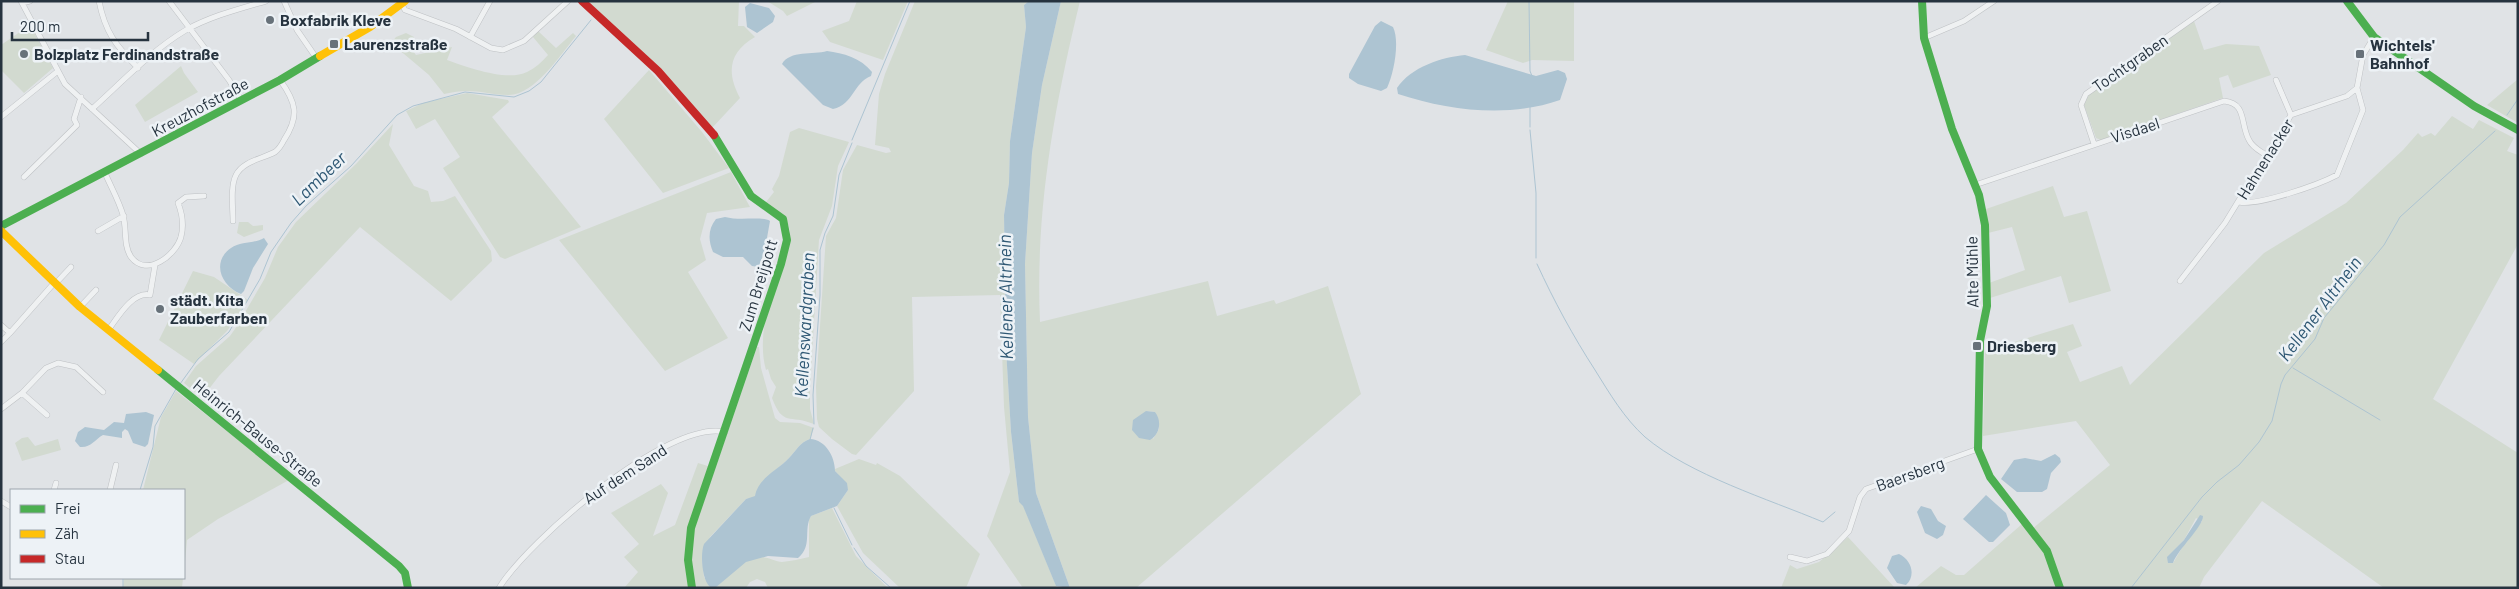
<svg xmlns="http://www.w3.org/2000/svg" width="2519" height="589" font-family="Barlow,sans-serif">
<rect width="100%" height="100%" fill="#e0e3e6"/>
<path fill="#d2dad0" fill-rule="evenodd" d="M586 1H739L738 26H744L755 37C729 52 726 72 740 98L712 128Z
M767 1H817L787 16 783 11Z
M857 1H908L883 60 830 42 822 31 849 21Z
M915 1H1029L1024 5 1026 27 1010 141 1009 183 1004 215 1006 349 1011 432 1019 502 1023 505 1057 588H1023L987 536 1010 472 1004 407 1000 295 912 297 914 391 856 455 852 454 832 439 819 427 817 419 816 386 826 236 836 218 843 170 857 145 886 153 891 152 889 148 875 145 879 94 885 74Z
M1061 1H1080C1054 108 1035 212 1040 322L1208 281 1217 316 1274 300 1276 304 1328 286 1361 394 1136 588H1070L1036 493 1028 417 1025 264 1032 153 1042 85ZM1146 411 1155 412 1159 429 1153 439Z
M1508 1H1574V61L1532 60 1523 63 1486 50Z
M2194 21 2204 50 2226 44 2259 46 2271 75 2233 88 2228 75 2219 78 2223 98 2101 140 2096 138 2084 105 2088 95Z
M30 25 53 68 24 93 1 70V45Z
M538 31 556 48 573 33 576 36C561 54 534 96 508 95 482 94 472 87 444 94L429 75 391 43 396 37 406 33 414 37 410 47 416 55 452 47 447 60C467 67 507 82 527 72 535 68 542 62 548 55L533 37Z
M181 66 184 73 198 92 145 122 135 105Z
M649 70 702 132 729 168 663 193 604 119Z
M2518 79V123L2487 105Z
M467 93 508 100 509 102 492 117 581 227 505 259 500 257 443 168 460 157 435 119 416 129 406 111 423 103Z
M2452 116 2473 129 2479 120 2514 138 2507 151 2518 155V244L2433 399 2518 453V588H2384L2262 501 2204 577 2199 588H2062L2055 567 2032 529 2110 465 2076 421 1983 436 1985 351 2073 324 2082 346 2067 352 2080 382 2122 366 2130 385 2264 253 2346 203 2403 150 2418 133 2422 137 2431 133 2435 136ZM2196 518 2202 521 2186 541 2173 563 2168 557 2184 540Z
M393 124 389 145 414 186 428 191 431 202 443 201 455 196 491 251 492 261 451 301 360 227 219 376 202 398 184 383 196 366 230 336 237 326 265 278 278 247 296 222 356 164Z
M799 128 849 142 838 166 832 206 819 240 810 388V409L814 424C789 414 783 427 772 398L776 387 771 379 768 369 766 370C754 329 779 271 790 231 787 216 778 211 766 202L774 192 772 189 779 176 790 132Z
M731 172 750 207 707 213 700 239 706 260 688 272 728 338 665 371 559 240Z
M2053 186 2064 217 2087 211 2111 291 2069 303 2061 276 1990 298 1989 283 2025 270 2012 227 1988 233 1986 209Z
M239 222H248L253 226 263 225V230L244 237 237 233Z
M193 271 214 277 248 300 227 331 194 364 159 340Z
M757 347H759L761 368 775 418 780 422 800 423 814 428 810 439C800 442 796 451 789 458 777 471 760 478 755 497L746 499 710 537 702 558 704 577 711 588H694L692 561 693 533Z
M176 391 289 480 218 519 187 540 184 572V490H143L161 417Z
M28 437 35 446 58 439 61 450 22 461 15 443 22 438Z
M859 459 876 465 877 463 900 476 980 554 966 588H900L863 553 837 506 848 490 844 481 835 471V469Z
M698 463 711 467 692 522 690 588H624L638 572 624 557 639 544 611 513 661 484 668 493 653 536 675 525Z
M832 508 856 556 888 588H768L765 582 757 579 750 582 746 588H715C728 577 741 558 760 557 768 557 776 562 782 562 792 561 800 559 809 557V520L811 516Z
M2022 524 2044 552 2058 588H1915L1941 566 1956 575H1964Z
M1848 537 1895 588H1781L1790 565 1797 569 1819 562Z
M124 578H183L182 588H123Z"/>
<path fill="#adc4d2" d="M1029 1H1061L1042 85 1032 153 1025 264 1028 417 1036 493 1070 588 1056 586 1023 506 1019 502 1011 432 1006 349 1004 215 1009 183 1010 141 1026 27 1024 5Z
M750 3 769 8 775 16 773 22 757 33 747 27 745 7Z
M1381 21 1393 27C1400 41 1394 73 1387 88L1381 91 1358 84 1349 78V74L1375 26Z
M827 51C843 53 861 58 872 72L871 76C853 83 854 104 833 109L823 105 782 64C790 50 813 55 827 51Z
M1465 55 1536 76 1558 70 1565 73 1567 79 1560 100C1509 118 1450 111 1398 94L1397 88C1411 67 1442 57 1465 55Z
M725 217C739 221 762 216 770 221L765 249 759 267 752 266 743 257H723L713 252C708 240 708 229 716 219Z
M264 238 268 244 253 268 244 291 241 294C221 286 211 262 231 248 241 241 254 244 264 238Z
M1146 411 1155 412C1162 421 1160 434 1150 440L1139 438 1132 430 1133 420Z
M146 412 154 415 148 444 145 447 133 443 128 431 125 429 122 432V438L103 435C94 440 91 448 80 447L75 441 78 432 85 427 104 430 114 422 124 423 126 414Z
M810 439C826 440 835 457 835 471L847 483 848 490 837 506 811 516C803 530 813 546 798 558L768 556 746 562 715 588 710 587C702 580 700 554 704 544L746 499 755 496C758 478 778 470 789 458 796 451 800 442 810 439Z
M2055 454 2060 458 2061 462 2051 473 2047 489 2042 492H2017L2001 479 2014 460 2025 458 2041 461Z
M1986 495 2006 513 2010 525 1993 542H1989L1963 519Z
M1921 506 1931 509 1938 521 1946 526 1943 535 1937 539 1925 533 1917 512Z
M2200 515 2203 516C2203 527 2178 549 2173 563H2168L2167 557 2184 540Z
M1899 554C1912 560 1916 576 1906 585L1897 583 1887 568 1892 556Z"/>
<g fill="none" stroke-linecap="round" stroke-linejoin="round">
<path stroke="#adc4d2" stroke-width="1" d="M1529 1 1530 71 1532 76
M1530 107V127
M2507 115 2518 99
M1530 130 1536 193V258
M852 140 910 1
M1537 264C1554 301 1573 336 1595 370 1610 394 1624 418 1645 437 1690 475 1768 499 1823 522L1835 512
M2293 368 2380 420
M180 384 198 359 229 332 260 279 271 252 291 223 306 206 351 166 397 115 413 106 465 92 514 97 529 91 541 82 591 20
M814 424 813 395 820 295V250L825 233 833 216 839 175 852 143
M810 440 813 428
M140 490 153 447 155 426 176 389
M834 508 852 545
M854 548 866 566 891 588
M123 588V578
M2131 588 2202 497 2217 482 2239 465 2259 442 2272 421 2281 384 2285 375 2315 339 2324 318 2384 245 2400 217 2495 131"/>
<g stroke="#bec1c4" stroke-width="6">
<path id="street" d="M21 1 65 84 141 154
M99 1C105 32 116 46 138 68
M169 1 229 80 241 100
M284 1 297 30 317 59
M22 3 30 1
M402 5 405 10 456 29 491 48 503 50 524 41 568 1
M470 37 490 1
M1924 38 1964 21 1994 1
M2276 80 2291 115
M92 109C122 82 152 50 186 30 211 16 239 9 266 1
M1 117 58 71
M2094 144 2081 105 2086 94 2218 1
M105 173C111 187 119 201 123 215 127 228 123 245 131 257 147 278 176 255 181 237 184 225 182 213 178 203L186 197 204 196
M24 177 77 125 74 119 81 97
M1975 185 2224 101C2247 103 2240 124 2249 140 2252 147 2260 151 2266 155
M2239 202C2258 206 2318 185 2337 175L2363 110 2357 88
M233 221C233 208 230 187 236 175 243 161 262 159 275 152 279 149 282 144 284 140 300 116 296 102 280 80
M98 231 124 216
M2180 281 2225 223 2291 115 2347 96 2357 88 2363 55 2374 37
M56 283 71 267
M80 307 96 290
M1 325 10 333 1 342
M109 329C118 317 133 291 150 295L155 265
M10 333 55 282
M22 393 47 415
M1 409 22 393 46 368 58 363 76 367 103 392
M54 490 56 483
M110 490 116 465
M1 501 11 507
M1790 557 1807 561 1827 554 1849 531 1860 497 1866 489 1978 449
M499 588C528 541 668 419 725 432"/>
</g>
<use href="#street" stroke="#eff1f2" stroke-width="5"/>
<path stroke="#4caf50" stroke-width="8" d="M1922 1 1924 38 1952 129 1979 195 1985 225 1987 306 1980 341 1978 449 1990 477 2047 551 2060 588
M2347 1 2374 37 2474 106 2518 130
M1 226 280 80 320 56
M158 370 399 566 405 573 408 588
M692 588 688 560 691 528 781 264 787 240 783 219 751 196 714 135"/>
<path stroke="#ffc107" stroke-width="8" d="M320 56 370 27 405 1
M1 231 80 307 158 370"/>
<path stroke="#c62828" stroke-width="8" d="M582 1 658 71 714 135"/>
</g>
<g fill="#677179" stroke="#edf2f6" stroke-width="2">
<circle cx="270" cy="20" r="5"/>
<rect x="329" y="39" width="10" height="10" rx="2.5"/>
<circle cx="24" cy="54" r="5"/>
<rect x="2355" y="49" width="10" height="10" rx="2.5"/>
<circle cx="160" cy="309" r="5"/>
<rect x="1972" y="341" width="10" height="10" rx="2.5"/>
</g>
<g text-anchor="middle" stroke-width="5" stroke-linejoin="round" paint-order="stroke">
<g font-size="16" font-weight="bold" fill="#26333f" stroke="#edf2f6" text-anchor="start">
<text x="280" y="26">Boxfabrik Kleve</text>
<text x="344" y="50">Laurenzstraße</text>
<text x="2370" y="51">Wichtels'<tspan x="2370" dy="18">Bahnhof</tspan></text>
<text x="34" y="60">Bolzplatz Ferdinandstraße</text>
<text x="170" y="306">städt. Kita<tspan x="170" dy="18">Zauberfarben</tspan></text>
<text x="1987" y="352">Driesberg</text>
</g>
<g font-size="16" fill="#26333f" stroke="#edf2f6">
<text transform="translate(2130 63) rotate(-35)" y="6">Tochtgraben</text>
<text transform="translate(200 107) rotate(-28)" y="6">Kreuzhofstraße</text>
<text transform="translate(2135 130) rotate(-18)" y="6">Visdael</text>
<text transform="translate(2265 159) rotate(-58)" y="6">Hahnenacker</text>
<text transform="translate(1972 272) rotate(-91)" y="6">Alte Mühle</text>
<text transform="translate(758 285) rotate(-73)" y="6">Zum Breijpott</text>
<text transform="translate(258 433) rotate(39)" y="6">Heinrich-Bause-Straße</text>
<text transform="translate(625 474) rotate(-33)" y="6">Auf dem Sand</text>
<text transform="translate(1910 474) rotate(-20)" y="6">Baersberg</text>
</g>
<g font-size="18" font-style="italic" fill="#2f5874" stroke="#edf2f6">
<text transform="translate(319 179) rotate(-44)" y="6">Lambeer</text>
<text transform="translate(1006 297) rotate(-91)" y="6">Kellener Altrhein</text>
<text transform="translate(2320 309) rotate(-53)" y="6">Kellener Altrhein</text>
<text transform="translate(805 325) rotate(-87)" y="6">Kellenswardgraben</text>
</g>
</g>
<rect width="2519" height="589" fill="none" stroke="#26333f" stroke-width="5"/>
<rect x="10" y="489" width="175" height="90" fill="#edf2f6" stroke="#9da6ad"/>
<rect x="20" y="505" width="25" height="8" fill="#4caf50" stroke="#9da6ad"/>
<text x="55" y="514" font-size="15" fill="#26333f">Frei</text>
<rect x="20" y="530" width="25" height="8" fill="#ffc107" stroke="#9da6ad"/>
<text x="55" y="539" font-size="15" fill="#26333f">Zäh</text>
<rect x="20" y="555" width="25" height="8" fill="#c62828" stroke="#9da6ad"/>
<text x="55" y="564" font-size="15" fill="#26333f">Stau</text>
<path d="M12 32v8h136v-8" fill="none" stroke="#26333f" stroke-width="2.5"/>
<text x="20" y="32" font-size="15" fill="#26333f" stroke="#edf2f6" stroke-width="4" paint-order="stroke">200 m</text>
</svg>
